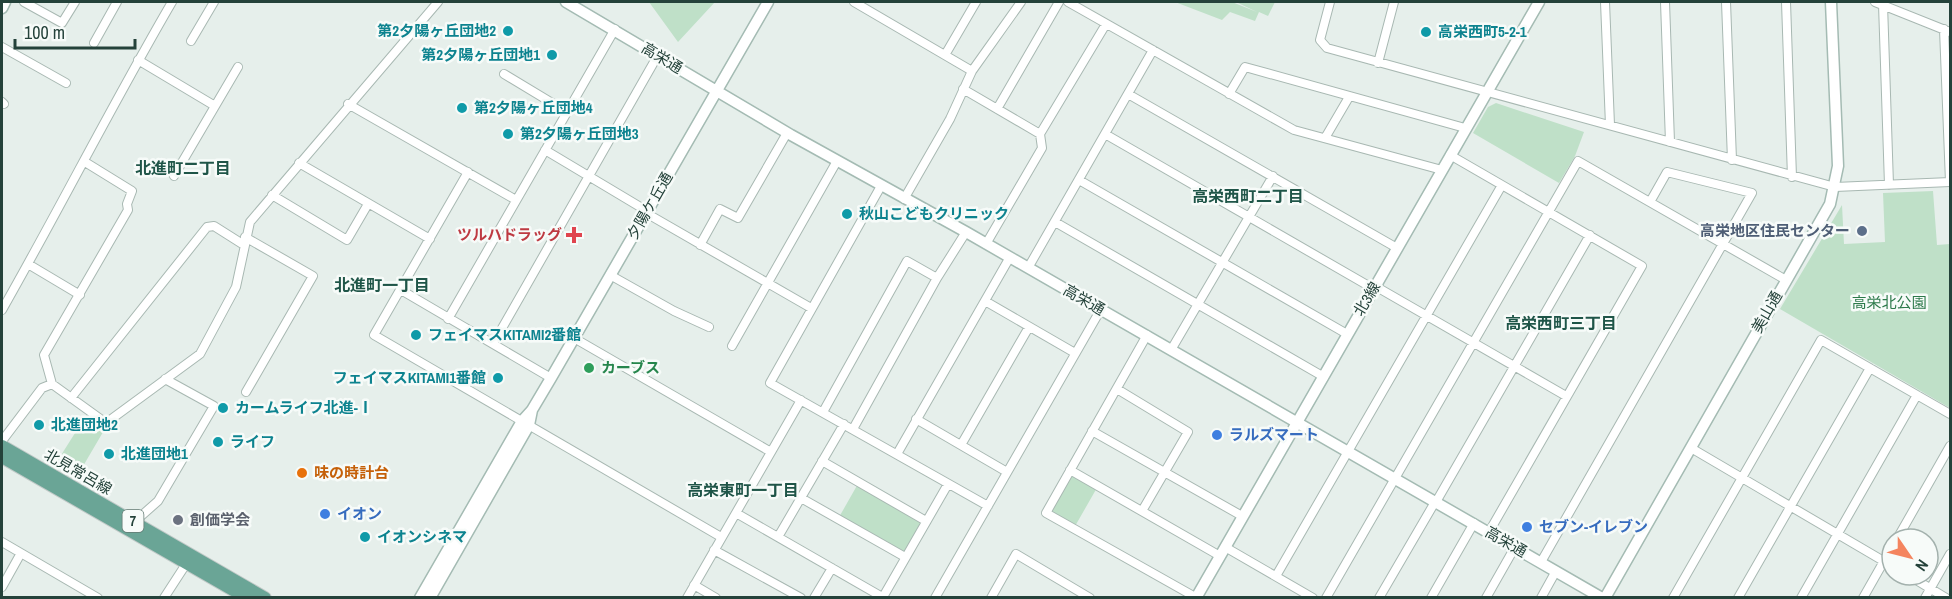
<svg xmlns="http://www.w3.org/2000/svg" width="1952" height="599" font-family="'Archivo Narrow','Noto Sans JP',sans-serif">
<rect width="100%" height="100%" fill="#e6efeb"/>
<path fill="#bfe0c8" d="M649 2H715L678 42Z
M1175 2H1232L1257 12 1236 2H1275L1268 16 1259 12 1255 21 1230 12 1222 20Z
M1496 103 1584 132 1575 156 1559 183 1473 133 1488 107Z
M1933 191 1937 245 1950 244V408L1780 309 1842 205 1844 244 1885 242 1883 193Z
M87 414 106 427 79 473 58 460Z
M1070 470 1098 486 1074 528 1046 513Z
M859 482 926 521 905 557 838 519Z"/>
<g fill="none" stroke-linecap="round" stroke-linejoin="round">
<g stroke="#a8b8b2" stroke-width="10">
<path id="street" d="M24 2 62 23 75 2
M854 2 972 71
M1068 2 1294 130 1442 170
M1330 2 1320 40 1327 48 1835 187 1950 182 1944 29
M1605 2 1610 125
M1665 2 1670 142
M1726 2 1732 160
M1786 2 1792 177
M1875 2 1950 32
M1883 4 1889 185
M191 41 214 2
M94 43 117 2
M2 47 66 83
M945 55 976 2
M138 60 215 106
M1378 63 1394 2
M504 74 567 112
M963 89 1040 134
M1128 94 1397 248
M1229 94 1245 67 1465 128
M2 102 4 104
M348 104 516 200
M997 109 1059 2
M1105 134 1374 289
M1325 138 1349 97
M545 150 647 211
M1450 155 1642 266 1489 532
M299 163 430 239
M468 172 374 335 721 537
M174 176 238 67
M1079 180 1347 334
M881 186 770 383 988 506
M272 195 347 240 368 204
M904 199 950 119 972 71 1021 2
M646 213 811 308
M1055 222 1324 377
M245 237 313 276 246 392
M986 244 1042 148 1040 134 1106 24
M700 245 720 209 738 218 787 133
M28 264 80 295
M1028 268 1153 50
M610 275 674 311 709 327
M1375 286 1566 396
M401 290 551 378
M985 301 1075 353
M2 310C60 208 113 103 172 2
M448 319 615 29
M1147 335 1046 513 1197 598
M574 338 771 452
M493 344 658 55
M732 346 837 161
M1171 350 1273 176
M52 384 44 355 128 210 127 204 132 191 85 162
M1117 389 1188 432 1142 511
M71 398 207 227 214 226 244 245
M823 412 907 261 937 278
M916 419 1007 472
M853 429 937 278 966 232
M1092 431 1242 516
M2 441 42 388 52 384 106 423 200 354 236 287 250 222 438 2
M961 445 1029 327
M1691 448 1892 566
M897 454 1010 257
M822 461 926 521
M1070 470 1220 556
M801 498 905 557
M1436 502 1590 235
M736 513 884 598
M132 524 158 501 214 406 165 379
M778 537 844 424
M1897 539 1950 446
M2 542 98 598
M1225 547 1313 598
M714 550 801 598
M1541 562 1752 193 1667 172 1650 202
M1908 575 1946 598
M1276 576 1502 185
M694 585 716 598
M2 587 21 553
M883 597 948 484
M164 598 188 561
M687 598 801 400
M814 598 832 568
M935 598 1101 309
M991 598 1016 554 1090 598
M1326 598 1578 161 1786 280
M1379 598 1435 502
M1431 598 1474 523
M1486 598 1515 547
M1541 598 1556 571
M1673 598 1821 340 1950 414
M1738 598 1870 368
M1801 598 1917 395
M1863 598 1892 547
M1925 598 1950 554"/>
</g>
<g stroke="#a4bbb3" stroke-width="13">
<path id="secondary" d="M566 2 791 135 966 232 1602 598
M2 8 5 2
M420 598 522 421 532 410 551 378 768 2
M430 598 529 425 532 410
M1196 598 1539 2
M1605 598 1830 204 1838 166 1831 2"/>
</g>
<g stroke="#c2cac8" stroke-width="14">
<path id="primary" d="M2 446 265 598
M2 457 247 598"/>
</g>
<use href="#street" stroke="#fff" stroke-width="8"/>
<use href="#secondary" stroke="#fff" stroke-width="10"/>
<use href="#primary" stroke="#6aa596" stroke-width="12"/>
</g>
<g fill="#0f9aa8" stroke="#f7fbf9" stroke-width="2">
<circle cx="508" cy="31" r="6"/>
<circle cx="1426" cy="32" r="6"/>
<circle cx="552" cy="55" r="6"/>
<circle cx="462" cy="108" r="6"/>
<circle cx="508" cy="134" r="6"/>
<circle cx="847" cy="214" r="6"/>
<circle cx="416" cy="335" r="6"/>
<circle cx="498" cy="378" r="6"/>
<circle cx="223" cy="408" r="6"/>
<circle cx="39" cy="425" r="6"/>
<circle cx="218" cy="442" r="6"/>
<circle cx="109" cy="454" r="6"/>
<circle cx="365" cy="537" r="6"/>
</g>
<circle fill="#5c6f8a" stroke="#f7fbf9" stroke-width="2" cx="1862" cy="231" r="6"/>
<path fill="#e0444e" stroke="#f7fbf9" stroke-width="2" d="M571 226h6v6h6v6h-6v6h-6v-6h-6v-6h6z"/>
<circle fill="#2e9e5b" stroke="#f7fbf9" stroke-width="2" cx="589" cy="368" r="6"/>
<g fill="#3f7fe0" stroke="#f7fbf9" stroke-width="2">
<circle cx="1217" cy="435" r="6"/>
<circle cx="325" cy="514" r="6"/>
<circle cx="1527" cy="527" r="6"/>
</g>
<circle fill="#e8710a" stroke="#f7fbf9" stroke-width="2" cx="302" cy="473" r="6"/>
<circle fill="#6b7280" stroke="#f7fbf9" stroke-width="2" cx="178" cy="520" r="6"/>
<g text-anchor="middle" stroke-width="5" stroke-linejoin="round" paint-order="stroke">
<rect fill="#f7fbf9" stroke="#637a73" stroke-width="1.5" x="122.5" y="510" width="21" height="22" rx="4.5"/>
<g font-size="14" font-weight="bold" fill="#24423a">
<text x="133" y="526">7</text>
</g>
<g font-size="15" font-weight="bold" fill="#0d838f" stroke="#f7fbf9" text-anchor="start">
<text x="496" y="36" text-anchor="end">第2夕陽ヶ丘団地2</text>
<text x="1438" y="37">高栄西町5-2-1</text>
<text x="540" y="60" text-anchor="end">第2夕陽ヶ丘団地1</text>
<text x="474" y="113">第2夕陽ヶ丘団地4</text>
<text x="520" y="139">第2夕陽ヶ丘団地3</text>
<text x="859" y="219">秋山こどもクリニック</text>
<text x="428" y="340">フェイマスKITAMI2番館</text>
<text x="486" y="383" text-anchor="end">フェイマスKITAMI1番館</text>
<text x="235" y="413">カームライフ北進‐Ⅰ</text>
<text x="51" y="430">北進団地2</text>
<text x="230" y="447">ライフ</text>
<text x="121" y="459">北進団地1</text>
<text x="377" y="542">イオンシネマ</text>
</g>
<g font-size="15" fill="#24423a" stroke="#f7fbf9">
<text transform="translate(662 58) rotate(31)" y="5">高栄通</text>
<text transform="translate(650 206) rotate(-60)" y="5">夕陽ケ丘通</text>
<text transform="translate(1367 299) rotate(-59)" y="5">北3線</text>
<text transform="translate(1084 300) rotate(30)" y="5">高栄通</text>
<text transform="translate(1767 312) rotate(-60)" y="5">美山通</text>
<text transform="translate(78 472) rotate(30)" y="5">北見常呂線</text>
<text transform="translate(1506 542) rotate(30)" y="5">高栄通</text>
</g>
<g font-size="15" font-weight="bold" fill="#4e5e75" stroke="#f7fbf9" text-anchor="end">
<text x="1850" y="236">高栄地区住民センター</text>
</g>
<g font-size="15" font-weight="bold" fill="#be3a42" stroke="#f7fbf9" text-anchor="end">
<text x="562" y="240">ツルハドラッグ</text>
</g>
<g font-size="15" fill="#2d7a4b" stroke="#f7fbf9">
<text x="1889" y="308">高栄北公園</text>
</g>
<g font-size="15" font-weight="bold" fill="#27864d" stroke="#f7fbf9" text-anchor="start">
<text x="601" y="373">カーブス</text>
</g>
<g font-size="15" font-weight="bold" fill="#366cbe" stroke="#f7fbf9" text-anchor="start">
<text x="1229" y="440">ラルズマート</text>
<text x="337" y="519">イオン</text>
<text x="1539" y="532">セブン-イレブン</text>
</g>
<g font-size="15" font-weight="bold" fill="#c56008" stroke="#f7fbf9" text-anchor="start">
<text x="314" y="478">味の時計台</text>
</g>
<g font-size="15" font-weight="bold" fill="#5b616d" stroke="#f7fbf9" text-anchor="start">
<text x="190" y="525">創価学会</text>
</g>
<g font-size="16" font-weight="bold" fill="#1f5548" stroke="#f7fbf9">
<text x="183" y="174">北進町二丁目</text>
<text x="1248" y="202">高栄西町二丁目</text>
<text x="382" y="291">北進町一丁目</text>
<text x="1561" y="329">高栄西町三丁目</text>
<text x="743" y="496">高栄東町一丁目</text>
</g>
</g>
<rect width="1952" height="599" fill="none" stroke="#24423a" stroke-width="6"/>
<g transform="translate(1910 557) rotate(125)"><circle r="28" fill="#f7fbf9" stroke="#a3b1ad" stroke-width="1.5"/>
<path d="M0-4.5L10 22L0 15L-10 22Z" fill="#f4845f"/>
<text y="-9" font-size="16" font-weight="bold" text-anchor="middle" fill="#24423a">N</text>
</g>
<path d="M15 39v9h120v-9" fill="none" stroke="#24423a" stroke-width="3"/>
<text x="24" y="39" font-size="18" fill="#24423a" stroke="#f7fbf9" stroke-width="4.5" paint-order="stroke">100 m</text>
</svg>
